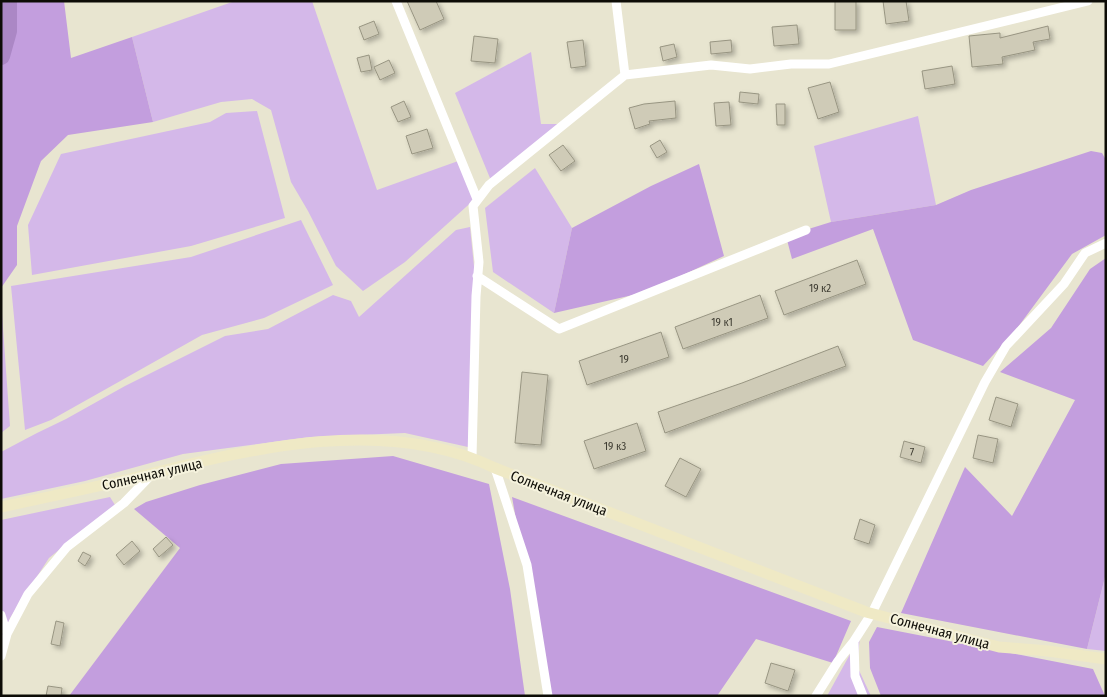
<svg xmlns="http://www.w3.org/2000/svg" width="1107" height="697" font-family="'Fira Sans Condensed',sans-serif">
<defs>
<filter id="shadow"><feDropShadow dx="3" dy="3" stdDeviation="2.5" flood-color="#0004"/></filter>
</defs>
<rect width="100%" height="100%" fill="#e8e5d0"/>
<path fill="#d4b8e9" d="M235 1H312L377 190 461 160 476 198 405 262 363 291 336 266 308 211 291 182 271 110 252 99 221 102 153 122 132 37Z
M531 52 541 124H558L492 183 455 93Z
M257 111 285 218 191 246 32 275 28 225 61 154 210 122 226 113Z
M918 116 936 205 831 222 814 146Z
M535 168 572 228 554 313 493 272 485 208Z
M301 220 333 285 264 318 202 335 51 420 25 430 11 286 191 257Z
M470 227 475 276 468 447 405 433 310 437 183 454 85 481 1 499V452L37 433 66 419 125 386 225 336 268 329 333 295 351 301 359 317 456 230Z
M1 300 10 426 1 433Z
M110 497 115 505 49 558 10 618 1 646V520Z
M1106 573V651L1087 649Z
M860 636 857 666 871 696H827Z"/>
<path fill="#c39ede" d="M1 1H64L71 58 132 37 153 122 68 135 41 161 17 226V265L1 288Z
M1091 151 1102 153 1106 160V235L1072 254 1015 331 983 366 913 340 873 229 792 259 786 236 831 222 936 205 971 190Z
M699 164 724 256 646 292 554 313 572 228 651 186Z
M1106 258V573L1087 649 901 613 965 467 1012 516 1075 400 1000 372 1051 328 1090 269Z
M393 456 489 484 510 589 525 696H69L180 548 134 509 146 502 200 485 281 464Z
M512 497 851 621 833 663 756 639 717 696H547Z
M877 627 1093 669 1105 696H881L870 668 869 642Z"/>
<g fill="none" stroke-linecap="round" stroke-linejoin="round">
<path stroke="#ab87c5" stroke-width="18" d="M1 56 8 31V1"/>
</g>
<path fill="#cfcbb7" stroke="#989582" filter="url(#shadow)" d="M407 1H436L444 19 420 30Z
M835 1H856V30H835Z
M883 1H906L909 21 886 24Z
M374 21 379 34 364 40 359 27Z
M797 25 799 44 774 46 772 27Z
M1048 26 1050 39 1033 42 1035 50 1002 57 1003 64 972 67 969 36 1000 33V38Z
M474 36 498 39 495 63 471 61Z
M583 40 586 66 571 68 567 42Z
M731 40 732 52 711 54 710 42Z
M674 44 677 57 663 61 660 47Z
M369 55 372 70 361 72 357 58Z
M389 60 395 73 380 80 374 67Z
M952 66 955 84 925 89 922 71Z
M830 82 839 112 818 119 808 88Z
M740 92 759 94 758 104 739 102Z
M404 101 411 117 398 122 391 107Z
M675 101 676 118 649 121 650 124 635 129 629 108 644 104Z
M729 102 731 125 716 126 714 103Z
M776 104H785V125H777Z
M427 129 433 148 412 154 406 136Z
M660 140 667 152 657 158 650 146Z
M563 145 575 161 561 171 549 155Z
M857 260 866 284 784 315 775 291Z
M760 295 768 318 683 349 675 327Z
M661 332 669 357 587 385 579 361Z
M838 346 846 366 665 433 658 412 742 383Z
M522 372 548 375 541 445 515 443Z
M996 397 1018 404 1011 427 989 420Z
M637 423 646 451 594 469 584 441Z
M978 435 998 439 993 463 973 458Z
M904 441 925 447 921 463 900 457Z
M680 458 701 469 686 497 665 486Z
M860 519 875 525 869 544 854 539Z
M166 537 173 545 159 557 153 549Z
M132 541 140 551 124 565 116 555Z
M83 552 91 556 85 566 78 561Z
M56 621 64 623 60 646 51 644Z
M771 663 795 670 788 691 765 683Z
M48 686 62 688 61 696H46Z"/>
<g fill="none" stroke-linecap="round" stroke-linejoin="round">
<path stroke="#fff" stroke-width="9" d="M396 1 477 199
M616 1 625 75
M477 276 559 329 806 230
M472 457 476 296 479 262 473 206 489 185 625 75 711 65 750 69 791 64H829L1088 1
M495 468 527 565 548 696
M1 615 7 634
M1 656 7 634 28 594 67 547 124 503 153 473
M816 696 838 661 854 641
M863 696 855 676 854 641 872 613 985 382 1006 346 1064 284 1085 253 1106 243"/>
<path stroke="#efe9c5" stroke-width="11" d="M1 507C48 497 96 487 142 476 253 448 387 415 495 468L866 612 999 647 1048 651 1106 659"/>
</g>
<g text-anchor="middle" stroke-width="4" stroke-linejoin="round" paint-order="stroke">
<g font-size="11" fill="#3e3c32">
<text x="820" y="292">19 к2</text>
<text x="722" y="326">19 к1</text>
<text x="624" y="363">19</text>
<text x="615" y="450">19 к3</text>
<text x="912" y="456">7</text>
</g>
<g font-size="14" fill="#0d0c06" stroke="#f5f2dd">
<text transform="translate(152 474) rotate(-13)" y="5">Солнечная улица</text>
<text transform="translate(559 493) rotate(21)" y="5">Солнечная улица</text>
<text transform="translate(940 631) rotate(15)" y="5">Солнечная улица</text>
</g>
</g>
<rect width="1107" height="697" fill="none" stroke="#0d0c06" stroke-width="5"/>
</svg>
